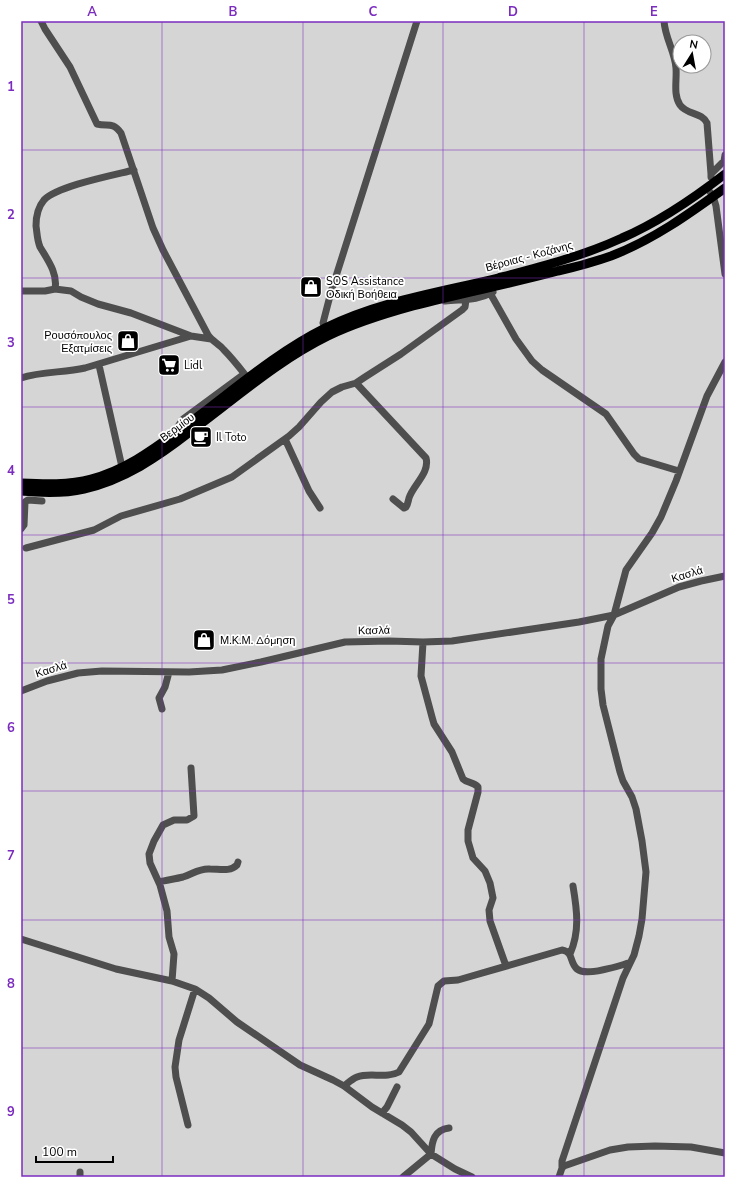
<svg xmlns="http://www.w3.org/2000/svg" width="746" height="1198" font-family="'Nunito Sans',sans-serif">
<rect width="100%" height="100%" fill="#fff"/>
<path fill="#d5d5d5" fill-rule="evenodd" d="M21 21H725V1177H21ZM680 42H704V66H680Z"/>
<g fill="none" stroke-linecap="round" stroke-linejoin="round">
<path stroke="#4e4e4e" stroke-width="7" d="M41 21 45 29 70 67 97 124C108 127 112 121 121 133L153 228 163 250 208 335C212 341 219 344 224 350 234 360 242 371 251 382
M664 21C665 38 675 52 676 68 677 80 673 95 680 105 687 115 702 112 707 123L711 174
M711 177V174L724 161 725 155
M707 188 713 196 716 206 725 274
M55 289C58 273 47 259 40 247 37 240 37 232 36 226 36 217 38 207 44 200 57 186 114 175 134 170
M21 291H45L55 289 71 291 81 297 98 304 131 313 191 336
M490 293 516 339 532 361 542 370 606 414 634 454 639 459 679 471
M445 301C463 299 477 301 493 292
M325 328 323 323 324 319 331 292 417 21
M99 365 122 467
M21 378C42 371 64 373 85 368L191 336 211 339
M356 383 426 458C430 473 413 485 409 498 408 502 408 504 406 507L404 508 393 499
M173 434 183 419 244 374
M285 439 309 491 320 508
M21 529 24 525 25 502 28 500 42 501
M26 548 94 530 121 516 180 499 232 477 289 436 299 427 321 402 332 392 342 387 356 383 365 377 401 354 462 310 465 307 466 300
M423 642 421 676 432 717 434 724 452 752 463 779C467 783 474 782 478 787V792L468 830V841L473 858 485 871 490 883 493 898 489 910 490 921 506 966
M21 691 47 681 78 673 102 671 189 672 222 670 261 662 345 642 389 641 423 642 452 641 579 622 614 615 679 587 701 581 725 576
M162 709 159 698 165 687 169 672
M159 882C167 880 175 879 183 877 193 874 199 868 210 869 220 869 230 872 237 865L238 862
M21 939 116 969 172 981 195 989 209 998 237 1022 300 1065 333 1080 344 1086 372 1107 402 1125 411 1132 431 1154 455 1169 472 1177
M570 954C580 931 577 910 573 886
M172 981 174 954 169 937 167 911 160 885 150 863 149 854 154 841 163 825 174 820H187L194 816 191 768
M344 1086C348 1083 352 1079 357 1077 370 1072 386 1079 399 1072L429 1024 438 986 444 981 458 980 562 950C574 952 569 962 577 969 586 977 618 966 629 963
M382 1113 387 1107 397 1087
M188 1125 176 1077 175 1067 179 1040 195 989
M562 1168V1161L623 978 634 955 639 936 642 919 646 872 642 841 636 809 632 797 623 781 620 772 603 705 601 689V659L608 626 614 615 626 570 652 533 661 517 676 481 707 396 725 362
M80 1177V1172
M403 1177 431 1154C432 1141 434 1130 449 1128
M559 1177 562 1168 564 1166 610 1150 628 1147 655 1146 691 1147 725 1153"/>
<path stroke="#000" stroke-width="9" d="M21 483C44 484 69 485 91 479 123 471 151 451 177 432 226 397 271 355 325 328 380 301 440 292 498 278 540 267 583 256 622 238 659 222 694 198 725 174
M21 491C42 493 63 494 84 489 124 480 158 457 190 432 235 399 277 361 328 336 355 323 384 314 413 306 461 293 510 284 558 271 576 267 594 262 611 256 653 240 689 214 725 188"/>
</g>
<path fill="none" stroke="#7b2cbf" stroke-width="1" stroke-opacity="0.55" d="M162 21V1177M303 21V1177M443 21V1177M584 21V1177M21 150H725M21 278H725M21 407H725M21 535H725M21 663H725M21 791H725M21 920H725M21 1048H725"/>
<defs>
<g id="shop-square" transform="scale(1.15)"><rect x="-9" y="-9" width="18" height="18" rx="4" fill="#000" stroke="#fff"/><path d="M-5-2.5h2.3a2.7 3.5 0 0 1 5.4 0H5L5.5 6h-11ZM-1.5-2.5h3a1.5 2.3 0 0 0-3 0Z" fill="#fff"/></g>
<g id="supermarket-square" transform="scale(1.15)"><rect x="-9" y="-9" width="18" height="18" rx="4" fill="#000" stroke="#fff"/><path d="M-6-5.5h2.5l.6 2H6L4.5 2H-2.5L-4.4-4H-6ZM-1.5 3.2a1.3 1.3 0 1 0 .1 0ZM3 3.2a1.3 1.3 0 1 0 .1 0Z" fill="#fff"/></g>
<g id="cafe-square" transform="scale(1.15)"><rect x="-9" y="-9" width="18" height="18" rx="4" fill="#000" stroke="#fff"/><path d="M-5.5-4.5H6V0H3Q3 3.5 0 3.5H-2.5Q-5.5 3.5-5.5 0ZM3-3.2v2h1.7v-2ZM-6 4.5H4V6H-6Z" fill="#fff"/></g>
</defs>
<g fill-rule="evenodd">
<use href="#shop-square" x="311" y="287"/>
<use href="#shop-square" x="128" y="341"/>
<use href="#supermarket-square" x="169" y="365"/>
<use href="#cafe-square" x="201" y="437"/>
<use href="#shop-square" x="204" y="640"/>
</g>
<g text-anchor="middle" stroke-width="3.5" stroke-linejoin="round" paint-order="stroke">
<g font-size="11" fill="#000" stroke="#fff">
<text transform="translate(529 256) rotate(-15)" y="4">Βέροιας - Κοζάνης</text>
<text transform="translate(177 427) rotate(-36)" y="4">Βερμίου</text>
<text transform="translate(687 574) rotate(-17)" y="4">Κασλά</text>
<text transform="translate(374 630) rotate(-1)" y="4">Κασλά</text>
<text transform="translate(51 669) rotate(-17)" y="4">Κασλά</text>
</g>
<g font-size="11" fill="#000" stroke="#fff" text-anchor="start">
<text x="326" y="285">SOS Assistance<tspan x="326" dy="13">Οδική Βοήθεια</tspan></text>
<text x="112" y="339" text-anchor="end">Ρουσόπουλος<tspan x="112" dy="13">Εξατμίσεις</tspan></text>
<text x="184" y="369">Lidl</text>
<text x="216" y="441">Il Toto</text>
<text x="220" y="644">Μ.Κ.Μ. Δόμηση</text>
</g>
</g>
<rect width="746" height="1198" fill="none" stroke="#ffffff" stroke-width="44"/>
<g transform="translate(692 54) rotate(11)"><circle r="19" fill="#ffffff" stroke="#999999"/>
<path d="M0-3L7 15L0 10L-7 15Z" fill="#000000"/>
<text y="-6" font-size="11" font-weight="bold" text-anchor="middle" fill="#000000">N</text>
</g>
<path d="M36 1156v6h77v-6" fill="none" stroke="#000000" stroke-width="2"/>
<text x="42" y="1156" font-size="12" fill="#000000" stroke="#ffffff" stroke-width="3" paint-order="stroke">100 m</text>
<rect x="22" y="22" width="702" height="1154" fill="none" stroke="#7b2cbf" stroke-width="1.5"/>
<g font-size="13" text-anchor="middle" font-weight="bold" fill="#7b2cbf">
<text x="92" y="16">A</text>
<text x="233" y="16">B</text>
<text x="373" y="16">C</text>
<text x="513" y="16">D</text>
<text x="654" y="16">E</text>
<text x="11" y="91">1</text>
<text x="11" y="219">2</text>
<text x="11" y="347">3</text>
<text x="11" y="475">4</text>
<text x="11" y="604">5</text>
<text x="11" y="732">6</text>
<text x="11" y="860">7</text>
<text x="11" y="988">8</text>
<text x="11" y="1116">9</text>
</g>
</svg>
